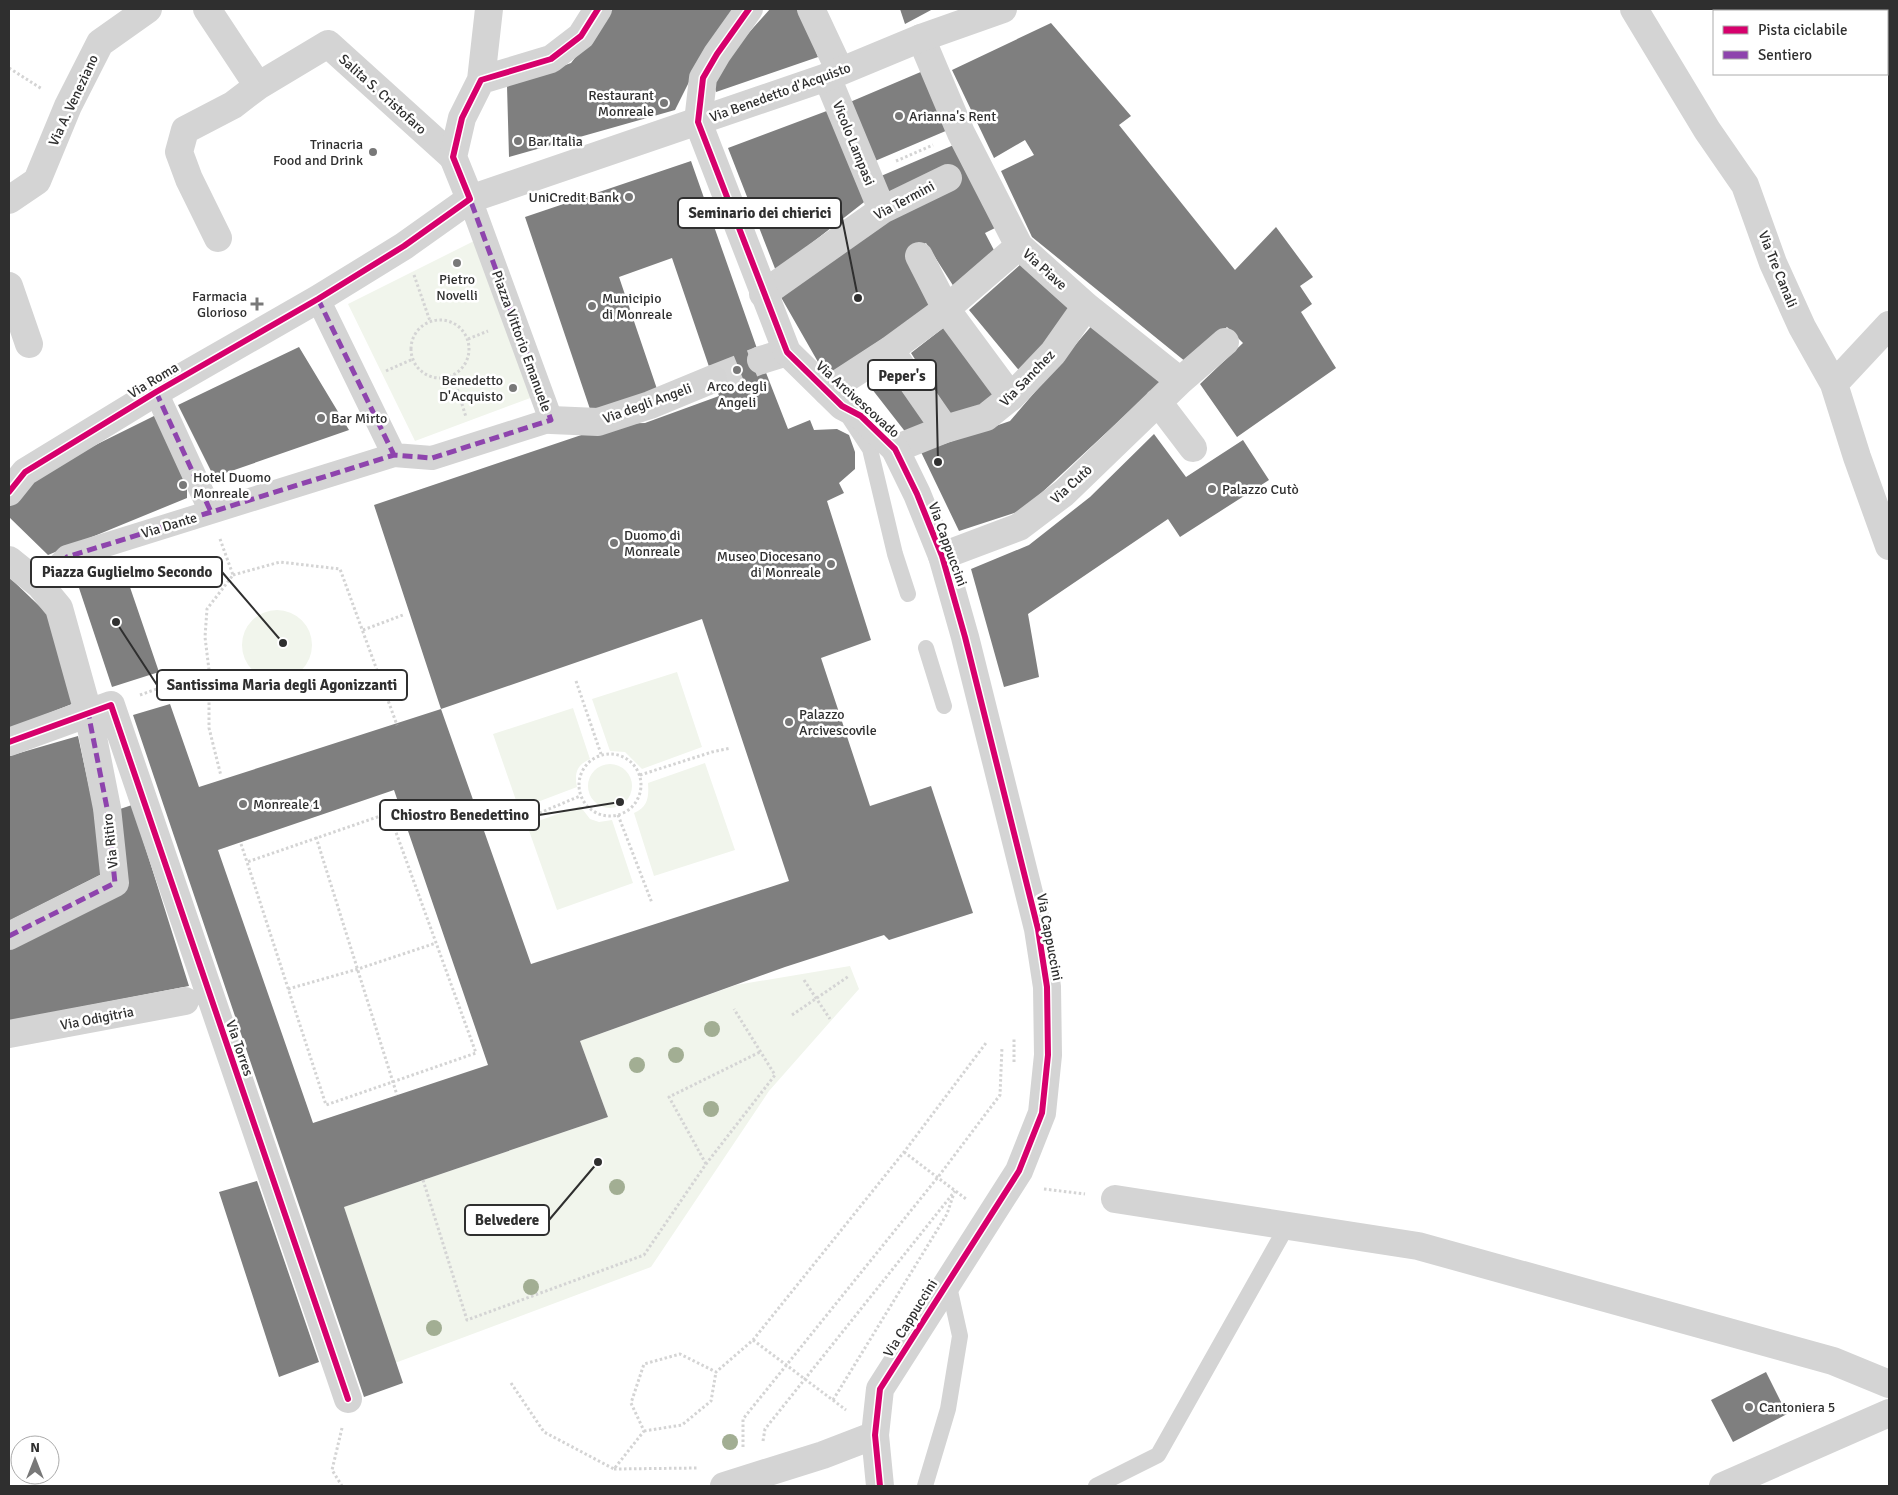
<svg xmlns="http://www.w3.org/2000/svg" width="1898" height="1495" font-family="Signika,sans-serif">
<rect width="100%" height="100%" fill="#fff"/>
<path fill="#f1f5ec" d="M476 240 533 397 415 441 348 304Z
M242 645a35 35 0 1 1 70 0a35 35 0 1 1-70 0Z
M677 672 702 747 642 769 625 752 610 751 592 699Z
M573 708 590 759C577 765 574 773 577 787L519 809 493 734Z
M705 763 735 850 654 876 634 813C648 807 649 797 648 783Z
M588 786a22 22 0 1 1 44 0a22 22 0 1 1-44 0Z
M580 806 590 819 599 822 612 820 633 883 557 910 527 825Z
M850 966 859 989 769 1091 651 1267 395 1363 344 1207 608 1117 580 1041 736 985Z"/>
<path fill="#7f7f7f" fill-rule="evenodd" d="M613 9H734L704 52 675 110 509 157 507 86 571 63Z
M770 9H796L805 20 818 57 716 92 711 75Z
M900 9H933L905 24Z
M1051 23 1131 116 1119 125 1235 270 1276 227 1313 277 1300 286 1312 304 1301 312 1336 368 1237 437 1200 384 1243 343 1227 327 1186 362 1032 237 1001 171 1034 155 1025 140 994 158 952 70Z
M923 71 948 130 875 161 850 102Z
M832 109 868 199 776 271 728 148Z
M956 144 997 227 985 233 996 254 954 287 926 243 908 254 937 303 826 376 778 292 888 194 881 176Z
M691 161 761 360 788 429 810 420 814 430 837 429 849 435 855 452V469L839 483 844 493 827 501 871 640 821 658 870 806 931 786 973 913 889 940 884 935 785 967 580 1041 608 1117 344 1207 403 1383 364 1397 133 715 170 704 199 787 441 709 531 964 789 881 702 619 441 709 374 505 614 424 645 423 719 396 672 258 619 277 657 389 591 412 525 217ZM394 790 488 1065 313 1123 218 850Z
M1021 264 1074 308 1022 374 969 310Z
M1094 323 1161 382 1023 510 959 531 921 452 1010 421Z
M947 325 998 394 983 408 952 417 911 353Z
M299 347 349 430 214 477 178 405Z
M892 366 933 424 907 434 868 384Z
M156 415 187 476V498L48 555 9 517V507L41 472Z
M1154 434 1186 477 1243 440 1269 480 1180 537 1168 519 1028 614 1039 677 1004 687 971 569 1029 545 1090 497Z
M120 558 159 672 112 687 74 573Z
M9 577 55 621 77 702 9 729Z
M78 736 93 805 102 874 9 921V756Z
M132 805 189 986 9 1021V948L124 890 117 810Z
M257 1181 319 1362 279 1377 219 1192Z
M1766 1372 1787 1414 1733 1442 1711 1400Z"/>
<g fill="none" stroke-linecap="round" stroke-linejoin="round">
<path stroke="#d5d5d5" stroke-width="28" stroke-dasharray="28 14" stroke-linecap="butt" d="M713 379 761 360"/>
<path stroke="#d4d4d4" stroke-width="3" stroke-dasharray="2.5 2.5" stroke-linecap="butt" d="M9 68 42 89
M896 161 933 145
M414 275 430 321
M411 349a29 29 0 1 1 58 0a29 29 0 1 1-58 0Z
M468 339 488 331
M386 371 413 359
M453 375 466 417
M220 539 233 575 207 609 205 637 209 670V728L221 776
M233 575 280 562 340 569 397 725
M363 630 403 615
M576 681 601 754
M140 695 209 670
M579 785a31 31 0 1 1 62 0a31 31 0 1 1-62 0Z
M640 775 712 752 731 748
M618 815 652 903
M502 827 518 822 580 796
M316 837 397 1095
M241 844 247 862 326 1105 476 1053 389 813 247 862
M804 980 830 1019
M288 989 358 969 436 943
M792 1015 849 976
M1014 1062V1038
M904 1152 966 1199
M706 1164 669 1097 760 1052
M423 1180 467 1320 644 1255 706 1164 775 1075 734 1009
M1044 1189 1085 1194
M753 1340 846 1410
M511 1383 544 1432 614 1469 644 1431 631 1403 644 1364 680 1354 716 1372 753 1340 904 1152 986 1043
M833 1400 947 1214 954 1193
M342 1428 332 1470 342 1486
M644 1431 682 1425 711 1401 716 1372
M763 1441 765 1429 955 1191
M743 1447V1419L938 1177 1000 1095 1002 1047
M614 1469 698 1468"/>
<path stroke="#d4d4d4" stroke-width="16" d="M847 414 870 449 895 554 908 594
M926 648 944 706
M925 1486 948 1409 960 1336 948 1282
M1096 1486 1158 1455 1287 1226"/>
<path stroke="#d4d4d4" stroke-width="24" d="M318 299 394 455
M156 392 211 512
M40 585 67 557 394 455 432 458 551 420 470 199"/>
<path stroke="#d4d4d4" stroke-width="28" d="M207 9 258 86 328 44 453 157
M811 9 840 71
M1634 9 1707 130 1745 185 1773 263 1802 327 1834 384 1857 457 1889 546
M921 38 961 133 1019 246 1086 306 1180 381 1225 342
M827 77 882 210
M698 122 703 78 717 54 749 9
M9 200 37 181 68 106 100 43 148 9
M218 238 189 179 179 152 185 130 233 105 258 86
M919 256 946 309 1011 397
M9 286 29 344
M763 294 882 210 948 178
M890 350 945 429
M761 360 787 352
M1834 384 1889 325
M827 391 890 350 946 309 1019 246
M1158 402 1193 448
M551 420 598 422 650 405 713 379
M895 449 945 429 986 417 1011 397 1053 353 1086 306
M942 556 1019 527 1064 493 1180 381
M9 560 40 585 59 608 88 712 107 808 115 883 9 936
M9 742 111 705 348 1399
M9 1034 185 1001
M1115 1199 1418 1246 1833 1361 1889 1384
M1723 1486 1889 1413"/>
<path stroke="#d4d4d4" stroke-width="28" d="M481 80 551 59 581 36 598 9
M698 122 787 352 842 406 861 416 895 449 917 494 942 556 965 637 1038 929 1047 987 1048 1055 1042 1113 1019 1171 880 1389 875 1435 880 1486
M470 199 453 157 462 118 481 80 489 9
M9 492 25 472 156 392 318 299 404 246 470 199 827 77 921 38 1003 9
M724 1486 823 1455 875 1435"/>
<path stroke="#8e44ad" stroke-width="5" stroke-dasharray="10 5" stroke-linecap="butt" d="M318 299 394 455
M156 392 211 512
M40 585 67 557 394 455 432 458 551 420 470 199
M9 936 115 883 107 808 88 712"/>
<g stroke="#fff" stroke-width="9">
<path id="cycleway" d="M749 9 717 54 703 78 698 122 787 352 842 406 861 416 895 449 917 494 942 556 965 637 1038 929 1047 987 1048 1055 1042 1113 1019 1171 880 1389 875 1435 880 1486
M9 492 25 472 156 392 318 299 404 246 470 199 453 157 462 118 481 80 551 59 581 36 598 9
M9 742 111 705 348 1399"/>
</g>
<use href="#cycleway" stroke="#d6006c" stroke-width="6"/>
</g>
<g fill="#a2ae93">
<circle cx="712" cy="1029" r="8"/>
<circle cx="676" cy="1055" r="8"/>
<circle cx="637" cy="1065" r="8"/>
<circle cx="711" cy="1109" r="8"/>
<circle cx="617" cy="1187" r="8"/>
<circle cx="531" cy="1287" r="8"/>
<circle cx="434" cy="1328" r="8"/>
<circle cx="730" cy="1442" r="8"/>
</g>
<g fill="#787878" stroke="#fff" stroke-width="2">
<circle cx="664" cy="103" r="5"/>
<circle cx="899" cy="116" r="5"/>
<circle cx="518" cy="141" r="5"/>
<circle cx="373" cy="152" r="5"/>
<circle cx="629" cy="197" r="5"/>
<circle cx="457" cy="263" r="5"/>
<path d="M254.5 296.5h5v5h5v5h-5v5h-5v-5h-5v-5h5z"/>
<circle cx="592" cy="306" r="5"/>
<circle cx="737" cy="370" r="5"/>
<circle cx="513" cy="388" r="5"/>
<circle cx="321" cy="418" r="5"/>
<circle cx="183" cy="485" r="5"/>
<circle cx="1212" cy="489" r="5"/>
<circle cx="614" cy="543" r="5"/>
<circle cx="831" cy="564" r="5"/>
<circle cx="789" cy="722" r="5"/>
<circle cx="243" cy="804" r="5"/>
<circle cx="1749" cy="1407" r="5"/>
</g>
<g text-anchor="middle" stroke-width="5" stroke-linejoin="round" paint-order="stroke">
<g font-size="14" fill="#2f2f2f" stroke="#fff">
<text transform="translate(780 92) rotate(-20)" y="5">Via Benedetto d'Acquisto</text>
<text transform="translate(383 94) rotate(42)" y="5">Salita S. Cristofaro</text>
<text transform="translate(73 100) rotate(-65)" y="5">Via A. Veneziano</text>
<text transform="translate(854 143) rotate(68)" y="5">Vicolo Lampasi</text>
<text transform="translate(904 200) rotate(-28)" y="5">Via Termini</text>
<text transform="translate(1045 269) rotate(42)" y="5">Via Piave</text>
<text transform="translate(1778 269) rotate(68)" y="5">Via Tre Canali</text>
<text transform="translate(522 341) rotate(70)" y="5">Piazza Vittorio Emanuele</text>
<text transform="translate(1027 378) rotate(-46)" y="5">Via Sanchez</text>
<text transform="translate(153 380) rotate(-31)" y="5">Via Roma</text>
<text transform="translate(858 399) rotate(42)" y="5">Via Arcivescovado</text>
<text transform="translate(647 403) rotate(-20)" y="5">Via degli Angeli</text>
<text transform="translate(1071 484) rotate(-42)" y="5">Via Cutò</text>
<text transform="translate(169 525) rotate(-17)" y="5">Via Dante</text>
<text transform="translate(948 544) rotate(70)" y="5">Via Cappuccini</text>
<text transform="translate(110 841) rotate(-96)" y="5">Via Ritiro</text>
<text transform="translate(1050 937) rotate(79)" y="5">Via Cappuccini</text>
<text transform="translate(97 1018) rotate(-11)" y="5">Via Odigitria</text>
<text transform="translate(240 1048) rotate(71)" y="5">Via Torres</text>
<text transform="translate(910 1318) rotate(-58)" y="5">Via Cappuccini</text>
</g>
<g font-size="14" fill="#2f2f2f" stroke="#fff" text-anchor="start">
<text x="654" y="100" text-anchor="end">Restaurant<tspan x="654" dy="16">Monreale</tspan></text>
<text x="909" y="121">Arianna's Rent</text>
<text x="528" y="146">Bar Italia</text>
<text x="363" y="149" text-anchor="end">Trinacria<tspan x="363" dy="16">Food and Drink</tspan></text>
<text x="619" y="202" text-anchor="end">UniCredit Bank</text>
<text x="457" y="284" text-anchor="middle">Pietro<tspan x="457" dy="16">Novelli</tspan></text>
<text x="247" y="301" text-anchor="end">Farmacia<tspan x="247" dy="16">Glorioso</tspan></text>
<text x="602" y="303">Municipio<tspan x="602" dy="16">di Monreale</tspan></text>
<text x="503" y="385" text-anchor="end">Benedetto<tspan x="503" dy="16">D'Acquisto</tspan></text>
<text x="737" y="391" text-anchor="middle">Arco degli<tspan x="737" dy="16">Angeli</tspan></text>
<text x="331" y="423">Bar Mirto</text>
<text x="193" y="482">Hotel Duomo<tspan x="193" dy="16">Monreale</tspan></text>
<text x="1222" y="494">Palazzo Cutò</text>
<text x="624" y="540">Duomo di<tspan x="624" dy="16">Monreale</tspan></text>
<text x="821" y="561" text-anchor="end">Museo Diocesano<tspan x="821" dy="16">di Monreale</tspan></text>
<text x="799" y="719">Palazzo<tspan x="799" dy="16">Arcivescovile</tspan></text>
<text x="253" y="809">Monreale 1</text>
<text x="1759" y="1412">Cantoniera 5</text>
</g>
</g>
<path fill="none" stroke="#2f2f2f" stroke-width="2" d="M858 298L841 213M938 462L936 375M283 643L222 572M116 622L157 685M620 802L539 815M598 1162L549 1220"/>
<g fill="#2f2f2f" stroke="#fff" stroke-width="2">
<circle cx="858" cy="298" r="5"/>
<circle cx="938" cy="462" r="5"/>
<circle cx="283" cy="643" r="5"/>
<circle cx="116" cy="622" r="5"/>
<circle cx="620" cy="802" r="5"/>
<circle cx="598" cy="1162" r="5"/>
</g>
<g fill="#fff" stroke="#2f2f2f" stroke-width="2">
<rect x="678" y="198" width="163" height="30" rx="5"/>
<rect x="868" y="360" width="68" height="30" rx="5"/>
<rect x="31" y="557" width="191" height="30" rx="5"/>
<rect x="157" y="670" width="250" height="30" rx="5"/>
<rect x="380" y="800" width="159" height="30" rx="5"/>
<rect x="465" y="1205" width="84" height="30" rx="5"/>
</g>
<g font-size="15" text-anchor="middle" font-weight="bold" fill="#2f2f2f">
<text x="760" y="218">Seminario dei chierici</text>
<text x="902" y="381">Peper's</text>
<text x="127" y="577">Piazza Guglielmo Secondo</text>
<text x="282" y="690">Santissima Maria degli Agonizzanti</text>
<text x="460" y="820">Chiostro Benedettino</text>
<text x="507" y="1225">Belvedere</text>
</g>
<rect width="1898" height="1495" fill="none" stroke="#2f2f2f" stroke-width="20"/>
<rect x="1713" y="10" width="175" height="65" fill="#ffffff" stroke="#acacac"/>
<rect x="1723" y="26" width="25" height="8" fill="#d6006c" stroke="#acacac"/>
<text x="1758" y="35" font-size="15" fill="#2f2f2f">Pista ciclabile</text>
<rect x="1723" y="51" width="25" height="8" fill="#8e44ad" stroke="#acacac"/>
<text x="1758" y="60" font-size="15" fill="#2f2f2f">Sentiero</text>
<g transform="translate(35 1460)"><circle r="24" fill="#ffffff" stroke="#acacac"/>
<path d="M0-4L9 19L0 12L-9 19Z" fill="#787878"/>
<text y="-8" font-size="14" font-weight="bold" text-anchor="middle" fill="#2f2f2f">N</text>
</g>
</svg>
